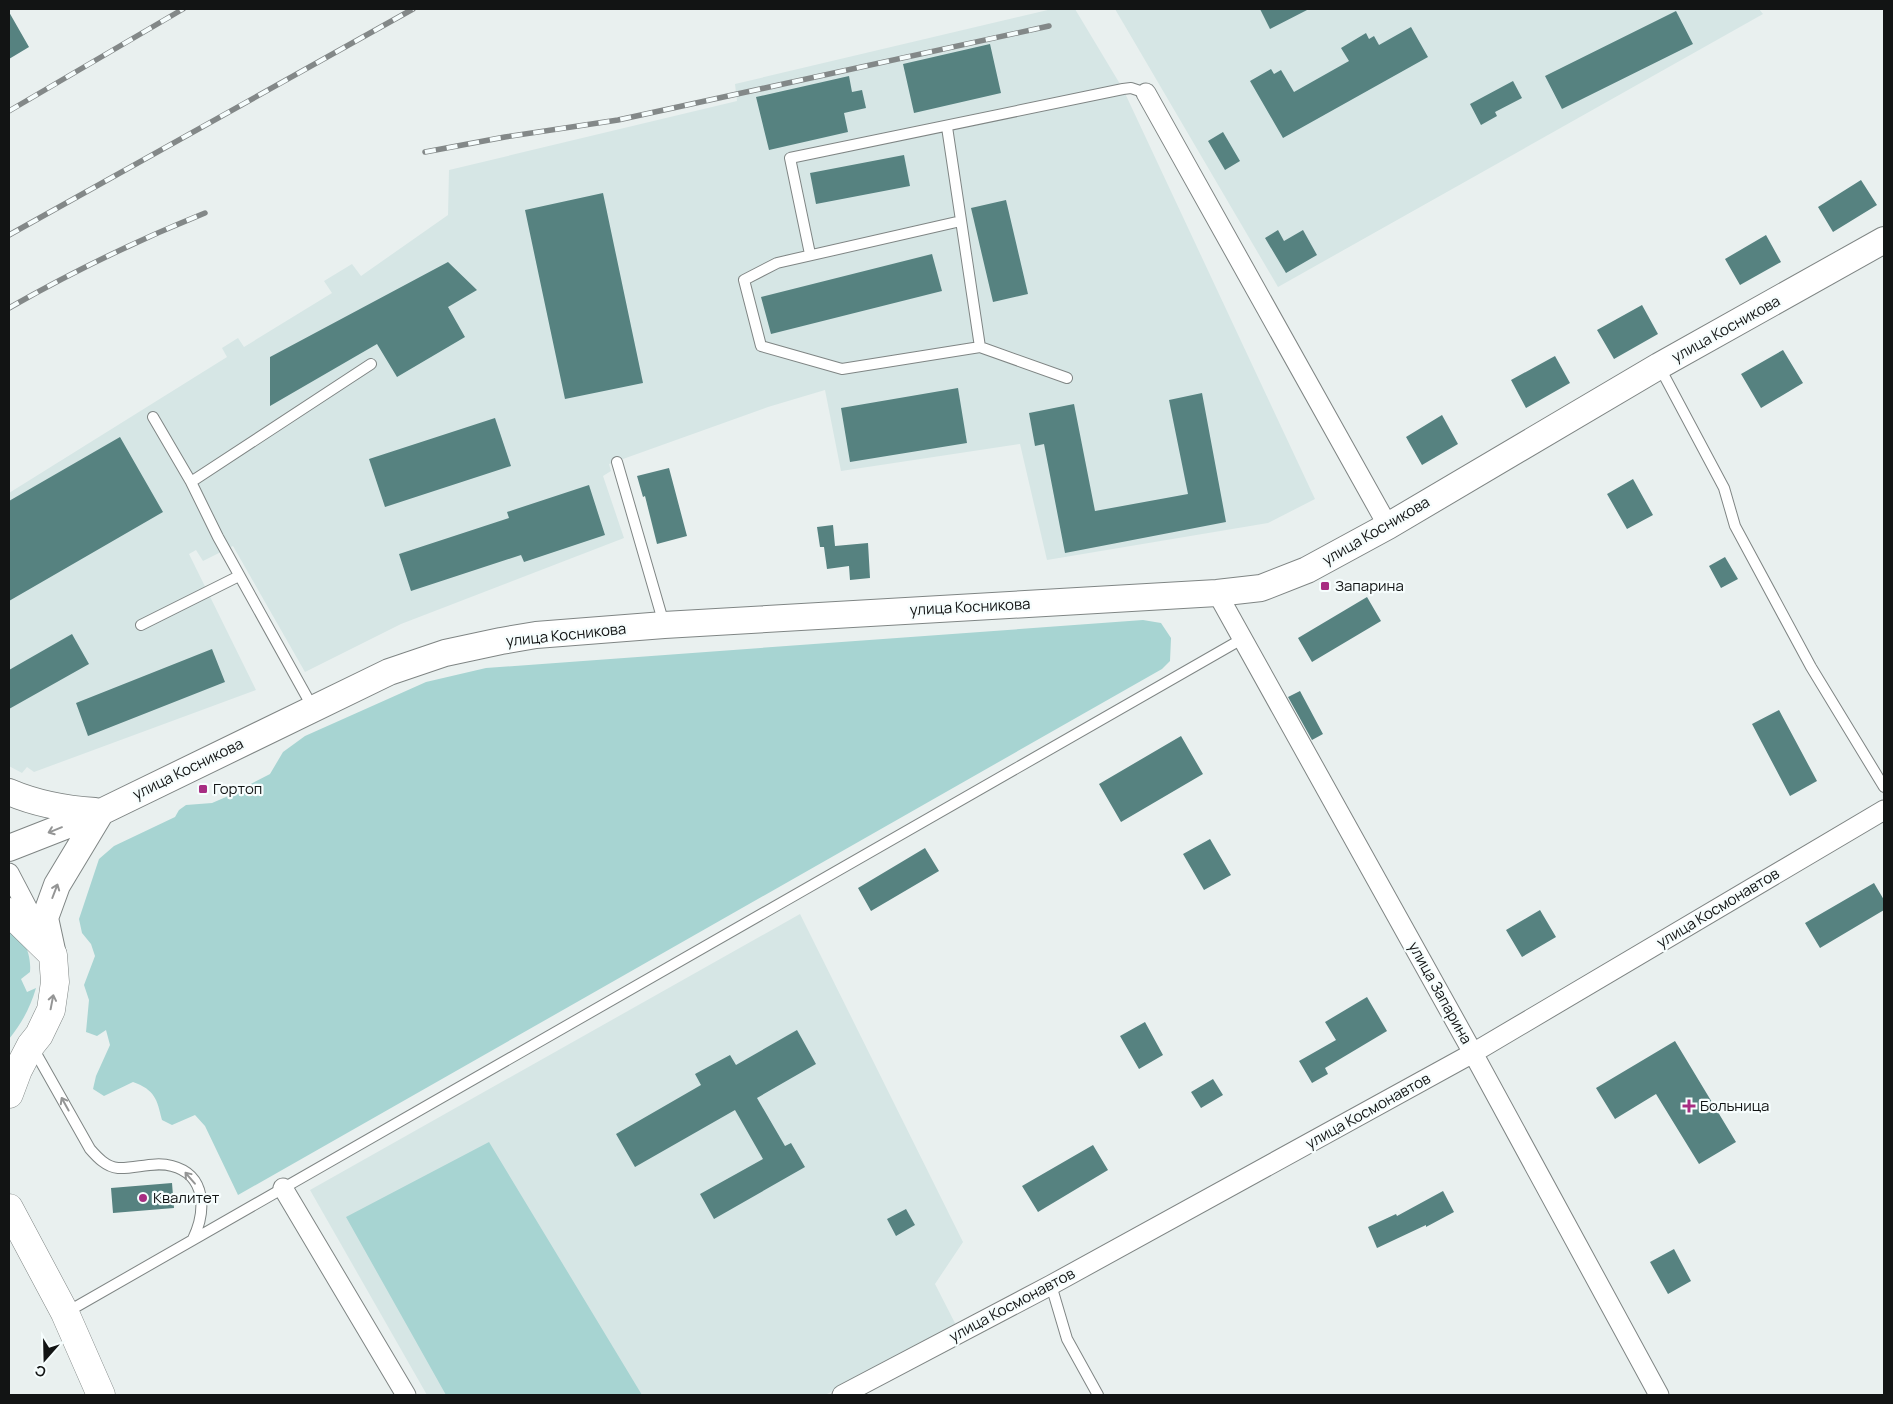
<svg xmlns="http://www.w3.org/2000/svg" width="1893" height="1404" font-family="Manrope,sans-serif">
<rect width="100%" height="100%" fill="#e9f0ef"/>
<path fill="#d6e6e5" d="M1052 9H1075L1123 89 1315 499 1268 523 1047 560 1020 444 841 471 825 390 768 407 609 464 611 471 603 476 624 538 401 624 305 672 233 546 203 561 196 550 189 554 256 690 34 772 27 767 22 773 9 766V493L227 357 222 348 238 338 244 347 332 293 324 281 352 264 361 276 448 215 449 170 737 101 735 84Z
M1115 9H1759L1763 14 1278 287Z
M800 914 963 1242 935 1284 957 1327 825 1395H427L310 1190Z"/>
<path fill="#a7d4d2" d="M1143 620 1161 623 1171 638 1170 661 1162 669 238 1195 205 1126 195 1115 172 1125 162 1120C157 1099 155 1090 133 1082L104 1096 93 1089 96 1076 110 1045 106 1030 97 1036 86 1032 89 1000 84 985 95 956 91 944 82 933 79 919 99 859 114 846 175 817 179 810 186 805 212 803 226 797 270 774 283 752 305 736 426 682 486 668Z
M9 916C20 935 32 950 30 972L21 979 27 992 36 988C30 1008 22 1023 9 1039Z
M489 1142 642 1395H446L346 1217Z"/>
<path fill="#568280" d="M1260 9H1309L1270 29Z
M1676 11 1693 44 1562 109 1545 76Z
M9 12 29 47 9 59Z
M1411 27 1428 57 1283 138 1250 81 1271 69 1274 74 1281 70 1294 92 1349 61 1341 48 1366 33 1369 39 1374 36 1379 45Z
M990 44 1001 93 914 113 903 64Z
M849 76 852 92 862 90 866 108 844 113 848 132 769 150 756 97Z
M1513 81 1522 98 1495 112 1497 116 1481 125 1470 104Z
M1223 132 1240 161 1225 170 1208 141Z
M904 155 910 186 816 204 810 173Z
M1861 180 1877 205 1833 232 1818 207Z
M603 193 643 383 565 399 525 210Z
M1006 200 1028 294 993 302 971 208Z
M1278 230 1284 241 1303 230 1317 255 1286 273 1265 238Z
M1766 235 1781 262 1740 285 1725 259Z
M932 254 942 291 771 334 761 297Z
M448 262 477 290 448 307 465 337 397 377 377 344 270 406V357Z
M1642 305 1658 334 1614 359 1597 330Z
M1783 350 1803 383 1761 408 1741 374Z
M1555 356 1570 383 1526 408 1511 380Z
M958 388 967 443 850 462 841 408Z
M1202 393 1226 522 1065 553 1044 444 1035 446 1029 413 1074 404 1095 511 1188 494 1169 400Z
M1442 415 1458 444 1422 465 1406 437Z
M495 418 511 466 385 507 369 459Z
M120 437 163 512 9 601V501Z
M669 468 687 536 657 544 645 496 643 497 637 476Z
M1633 479 1653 515 1627 529 1607 494Z
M589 485 605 535 524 562 521 555 411 591 399 554 509 518 507 512Z
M833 525 835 546 868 543 870 578 850 580 849 566 827 569 824 547H829H820L817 527Z
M1725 557 1738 579 1721 588 1709 566Z
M1367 597 1381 621 1312 662 1298 638Z
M72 634 89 664 9 709V670Z
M212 649 225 682 88 736 76 703Z
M1300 691 1323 734 1312 740 1288 697Z
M1779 710 1817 781 1790 796 1752 724Z
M1181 736 1203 774 1121 822 1099 784Z
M1210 839 1231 875 1204 890 1183 854Z
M925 848 939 871 871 911 858 888Z
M1874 883 1884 900V910L1820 948 1805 923Z
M1540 910 1556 937 1522 957 1506 930Z
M1367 997 1387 1031 1325 1068 1328 1074 1312 1083 1299 1061 1336 1040 1325 1022Z
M1145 1022 1163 1055 1139 1069 1120 1036Z
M797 1030 816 1064 757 1098 785 1146 791 1143 805 1167 714 1219 700 1194 763 1159 735 1110 635 1167 616 1134 701 1085 695 1074 730 1055 736 1065Z
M1675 1041 1736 1142 1699 1164 1656 1094 1615 1119 1596 1088Z
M1213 1079 1223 1095 1201 1108 1191 1092Z
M1093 1145 1108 1170 1038 1212 1022 1186Z
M172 1183 174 1208 113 1213 111 1188Z
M1443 1191 1454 1212 1426 1227V1225L1377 1248 1368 1227 1396 1214 1397 1216Z
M906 1209 915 1225 896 1236 887 1219Z
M1674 1249 1691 1281 1668 1294 1650 1262Z"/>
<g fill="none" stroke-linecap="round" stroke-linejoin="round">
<g stroke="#7f8584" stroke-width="12">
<path id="lane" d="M947 127 980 347 842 369 761 346 744 280 777 263 961 221
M810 254 790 158 1123 89 1131 88 1146 93
M980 347 1067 378
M1659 366 1724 488 1735 526 1811 667 1884 787
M153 417 191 482 218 537 313 708
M617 462 664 624
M191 482 371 364
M141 625 239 576
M33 1048 90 1149C97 1157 106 1167 118 1168 135 1169 154 1161 172 1166 207 1175 206 1212 193 1239
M1051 1285 1067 1339 1098 1395
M67 1312 1242 639"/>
</g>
<g stroke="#7f8584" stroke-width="21">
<path id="street" d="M1146 93 1388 526
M1217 593 1473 1053 1659 1395
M9 873 42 936
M283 1188 406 1395
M842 1395 1051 1285 1473 1053 1884 810"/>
</g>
<g stroke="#7f8584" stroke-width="28">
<path id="secondary" d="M9 792C37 804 64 809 95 811
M9 848 101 812 389 672 445 653 501 641 536 635 664 625 1217 593 1261 588 1307 570 1388 526 1659 366 1884 240
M53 955 45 918 57 885 101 812"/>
</g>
<g stroke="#7f8584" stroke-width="29">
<path id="primary" d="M9 912 53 955 55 982 51 1010 39 1035 31 1045 18 1070 9 1094
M9 1208 65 1313 101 1395"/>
</g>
<use href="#lane" stroke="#fff" stroke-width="10"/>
<use href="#street" stroke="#fff" stroke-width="19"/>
<use href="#secondary" stroke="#fff" stroke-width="26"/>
<use href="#primary" stroke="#fff" stroke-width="28"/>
<g stroke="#838888" stroke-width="5.5">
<path id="rail" d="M9 111 183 9
M425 152 505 137 618 120 1049 26
M9 235 413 9
M9 308C72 272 138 240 205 213"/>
</g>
<use href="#rail" stroke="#f6fdfd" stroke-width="4" stroke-dasharray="11" stroke-linecap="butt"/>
</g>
<defs><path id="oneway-shaft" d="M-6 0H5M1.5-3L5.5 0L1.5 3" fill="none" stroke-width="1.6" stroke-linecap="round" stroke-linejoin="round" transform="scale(1.25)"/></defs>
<g stroke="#949595">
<use href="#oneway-shaft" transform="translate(55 830) rotate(158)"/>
<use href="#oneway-shaft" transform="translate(55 891) rotate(-69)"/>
<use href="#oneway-shaft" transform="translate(52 1002) rotate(-79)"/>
<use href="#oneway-shaft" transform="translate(65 1104) rotate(-119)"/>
<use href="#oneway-shaft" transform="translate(190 1178) rotate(-131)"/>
</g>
<g fill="#a72d82" stroke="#f6fdfd" stroke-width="2">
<rect x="1320" y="581" width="10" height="10" rx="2.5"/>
<rect x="198" y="784" width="10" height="10" rx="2.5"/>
<path d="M1686.5 1098.5h5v5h5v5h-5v5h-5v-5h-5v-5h5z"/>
<circle cx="143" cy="1198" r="5"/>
</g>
<g text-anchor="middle" stroke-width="4.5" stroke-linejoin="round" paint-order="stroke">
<g font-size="15" fill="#121414" stroke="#f6fdfd">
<text transform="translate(1726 329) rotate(-29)" y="5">улица Косникова</text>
<text transform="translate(1376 531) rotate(-30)" y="5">улица Косникова</text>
<text transform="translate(970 607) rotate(-3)" y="5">улица Косникова</text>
<text transform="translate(566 635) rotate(-6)" y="5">улица Косникова</text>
<text transform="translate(188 769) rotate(-26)" y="5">улица Косникова</text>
<text transform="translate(1718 908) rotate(-31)" y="5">улица Космонавтов</text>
<text transform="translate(1440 993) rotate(61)" y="5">улица Запарина</text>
<text transform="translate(1368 1111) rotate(-29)" y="5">улица Космонавтов</text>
<text transform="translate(1012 1305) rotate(-28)" y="5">улица Космонавтов</text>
</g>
<g font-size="15" fill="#121414" stroke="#f6fdfd" text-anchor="start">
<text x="1335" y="591">Запарина</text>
<text x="213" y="794">Гортоп</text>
<text x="1700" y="1111">Больница</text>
<text x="153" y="1203">Квалитет</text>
</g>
</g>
<rect width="1893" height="1404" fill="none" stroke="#121414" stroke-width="20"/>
<g transform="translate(45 1359) rotate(200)" stroke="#f6fdfd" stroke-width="4" paint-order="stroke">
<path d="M0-4L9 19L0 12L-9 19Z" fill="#121414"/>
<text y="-8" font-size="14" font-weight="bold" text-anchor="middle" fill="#121414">С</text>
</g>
</svg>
